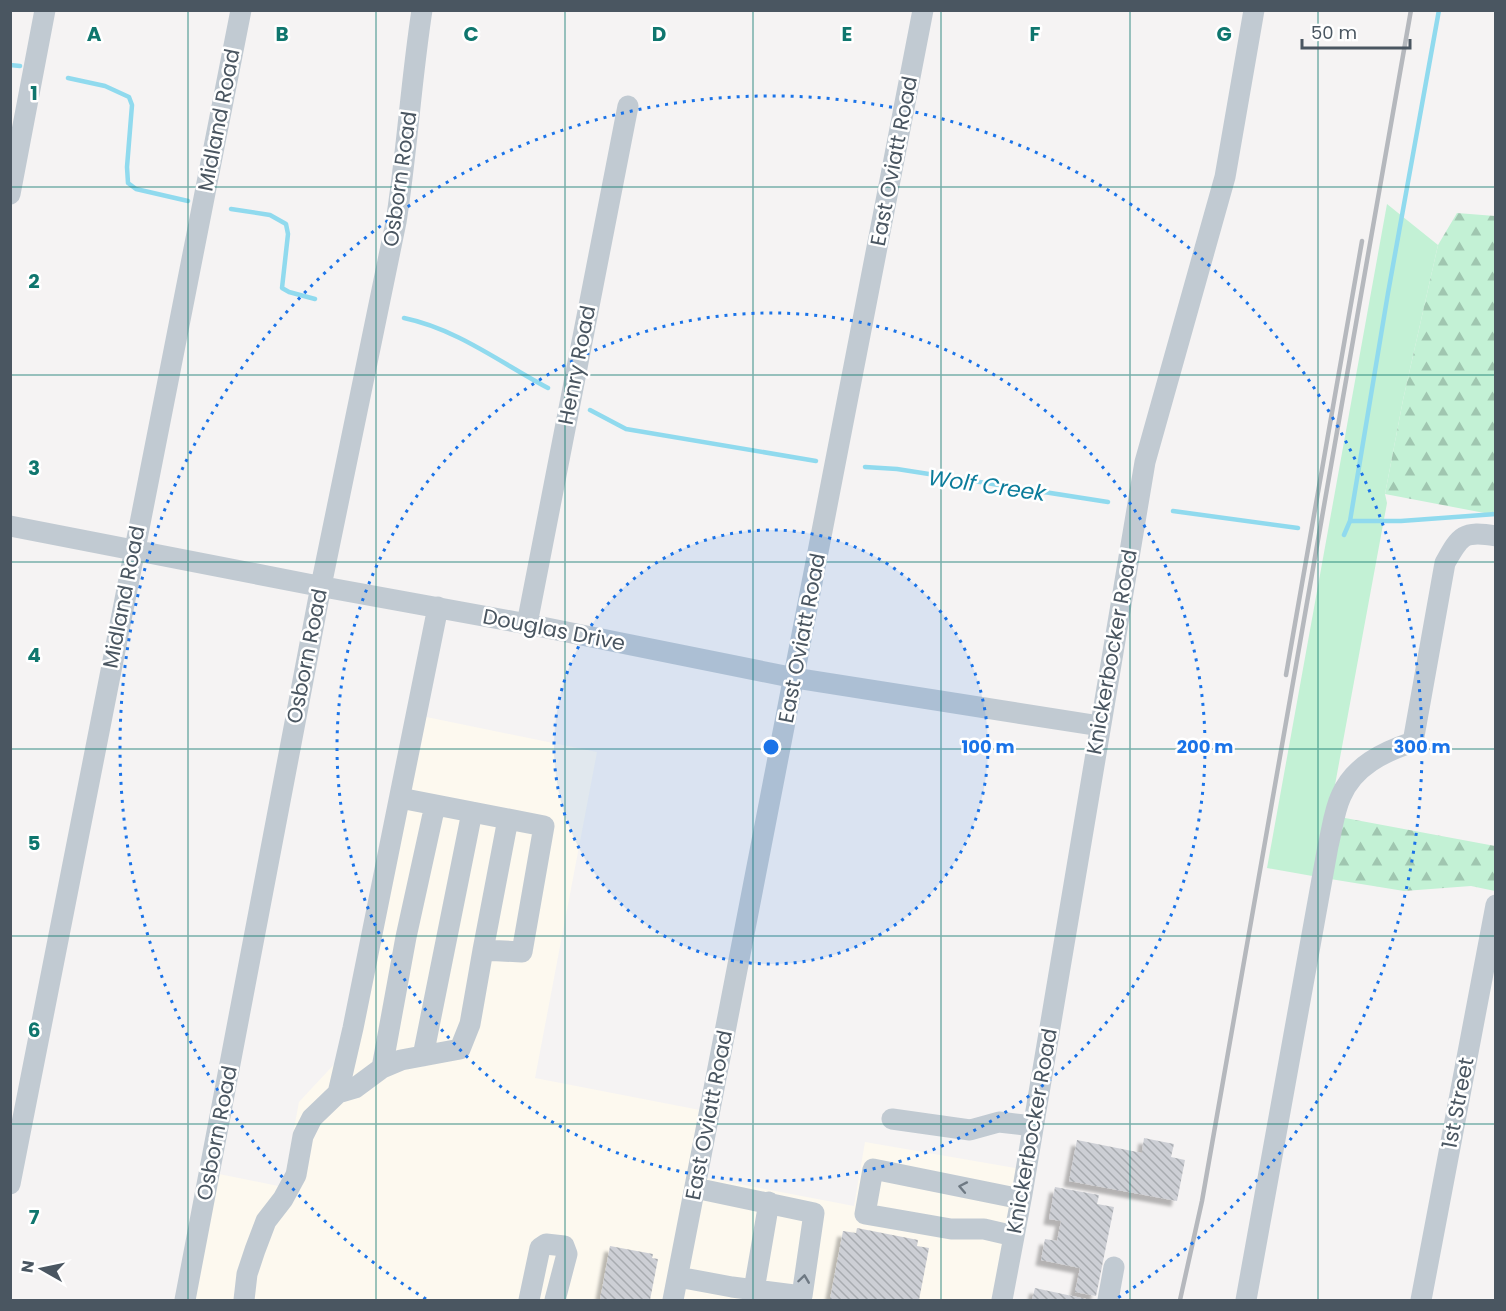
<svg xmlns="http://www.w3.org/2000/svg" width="1506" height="1311" font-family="Poppins,sans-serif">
<defs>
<pattern id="forest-firs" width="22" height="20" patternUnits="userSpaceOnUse" patternTransform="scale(1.5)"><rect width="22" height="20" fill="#c3f1d5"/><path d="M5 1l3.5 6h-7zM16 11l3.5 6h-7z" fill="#a0c6b0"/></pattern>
<pattern id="building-back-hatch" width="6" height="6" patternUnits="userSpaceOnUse" patternTransform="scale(1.5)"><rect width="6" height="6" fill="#cdcfd5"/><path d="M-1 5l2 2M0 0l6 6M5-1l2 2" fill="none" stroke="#a8abb0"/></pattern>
<filter id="shadow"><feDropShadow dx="-5.5" dy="5.5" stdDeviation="1.5" flood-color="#0004"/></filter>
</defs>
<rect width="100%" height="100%" fill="#f5f3f3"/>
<path fill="#fdf9ef" d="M407 713 597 752 535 1078 705 1111 692 1175 854 1206 865 1142 1033 1171 1010 1300H194L219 1174 283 1187 299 1102 340 1058Z"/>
<path fill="#c3f1d5" d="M1387 204 1438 245 1403 400 1385 494 1387 503 1318 877 1267 868Z"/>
<path fill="url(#forest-firs)" d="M1457 213 1495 216V515L1385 494 1403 400 1438 245Z
M1329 815 1495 846V891L1471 886 1404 891 1318 877Z"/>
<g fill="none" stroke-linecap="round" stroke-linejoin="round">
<path stroke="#90daee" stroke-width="4.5" d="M10 65 20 66
M68 78 105 86 129 97 132 105 127 167 128 183 136 189 188 201
M231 209 270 215 286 224 288 234 282 288 289 292 315 299
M404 318C457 329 501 363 548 388
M590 410 626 429 816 461
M865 467 897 469 1108 502
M1173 511 1298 528
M1350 521 1388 293 1439 10
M1344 535 1350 521H1401L1496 514"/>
</g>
<path fill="url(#building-back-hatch)" filter="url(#shadow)" d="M1144 1138 1174 1144 1171 1157 1185 1160 1177 1201 1069 1181 1077 1140 1142 1153Z
M1055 1187 1099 1195 1097 1204 1114 1207 1096 1296 1075 1292 1080 1268 1041 1260 1045 1239 1057 1241 1061 1221 1049 1219Z
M857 1228 918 1240 917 1246 929 1248 919 1300 830 1299 843 1231 856 1233Z
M610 1246 653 1254 652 1258 658 1259 650 1300H600Z
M1035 1288 1086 1299V1300H1032Z"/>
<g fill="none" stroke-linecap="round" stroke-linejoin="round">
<path stroke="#c1cad2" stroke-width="21" d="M10 194 45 10
M10 526 313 585 527 624 795 678 1100 726
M527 624 628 106
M483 950 508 819
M423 1056 472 812
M382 1068 406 937 435 805
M338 1093 355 1088 382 1068 401 1060 460 1049 470 1024 483 950 522 952 544 826 400 798
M892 1119 970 1130 999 1122 1033 1126
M10 1184 241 10
M1014 1236 984 1229H951L865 1214 873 1169 1021 1199
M678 1277 732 1287 802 1296 814 1213 695 1188
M754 1290 769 1202
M185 1300 321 586 396 222C407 152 411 81 422 10
M244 1300 247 1274 255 1250 266 1221 283 1199 296 1175 303 1136 312 1118 338 1093 353 1028 438 607
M529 1300 540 1248 546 1244 564 1246 567 1254 555 1300
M673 1300 923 10
M1002 1300 1022 1194 1145 462 1225 177 1254 10
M1108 1300 1114 1267
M1246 1300 1328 846C1332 830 1334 811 1341 796 1354 766 1383 752 1413 742L1445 563C1460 536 1463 530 1496 536
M1421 1300 1496 905"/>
<path stroke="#b5b8bd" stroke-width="4.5" d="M1286 675 1362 241
M1180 1300 1202 1201 1411 10"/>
</g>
<defs><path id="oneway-chevron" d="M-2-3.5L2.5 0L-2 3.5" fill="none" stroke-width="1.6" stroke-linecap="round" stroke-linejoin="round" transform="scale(1.5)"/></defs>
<g stroke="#6e7983">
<use href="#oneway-chevron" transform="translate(963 1187) rotate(-169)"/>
<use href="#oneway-chevron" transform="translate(804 1279) rotate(-82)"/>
</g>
<path fill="none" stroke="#0f766e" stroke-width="1.5" stroke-opacity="0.55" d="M188 10V1300M376 10V1300M565 10V1300M753 10V1300M941 10V1300M1130 10V1300M1318 10V1300M10 187H1496M10 375H1496M10 562H1496M10 749H1496M10 936H1496M10 1124H1496"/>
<circle cx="771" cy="747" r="217" fill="#1a73e8" fill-opacity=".12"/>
<g fill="none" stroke="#1a73e8" stroke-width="3" stroke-dasharray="3 6">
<circle cx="771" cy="747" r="217"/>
<circle cx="771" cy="747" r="434"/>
<path d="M426 1299A651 651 0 1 1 1116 1299"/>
</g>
<g text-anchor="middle" stroke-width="5" stroke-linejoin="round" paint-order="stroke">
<g font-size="21" fill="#4a5661" stroke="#fff">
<text transform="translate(219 120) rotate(-79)" y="7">Midland Road</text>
<text transform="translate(894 161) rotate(-79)" y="7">East Oviatt Road</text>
<text transform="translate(400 179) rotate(-82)" y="7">Osborn Road</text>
<text transform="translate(577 365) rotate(-79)" y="7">Henry Road</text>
<text transform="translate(124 597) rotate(-79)" y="7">Midland Road</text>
<text transform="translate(554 630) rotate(11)" y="7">Douglas Drive</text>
<text transform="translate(802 638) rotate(-79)" y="7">East Oviatt Road</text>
<text transform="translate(1112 652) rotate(-80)" y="7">Knickerbocker Road</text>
<text transform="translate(307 656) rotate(-79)" y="7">Osborn Road</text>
<text transform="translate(1458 1103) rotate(-79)" y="7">1st Street</text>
<text transform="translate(709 1115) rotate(-79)" y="7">East Oviatt Road</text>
<text transform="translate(1032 1131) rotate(-80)" y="7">Knickerbocker Road</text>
<text transform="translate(217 1133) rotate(-79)" y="7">Osborn Road</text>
</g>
<g font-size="22" font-style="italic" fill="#0c7c9b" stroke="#fff">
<text transform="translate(987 485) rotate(8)" y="8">Wolf Creek</text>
</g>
</g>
<g font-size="20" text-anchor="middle" font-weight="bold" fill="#0f766e" stroke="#fff" stroke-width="5" stroke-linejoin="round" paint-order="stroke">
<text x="94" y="41">A</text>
<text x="282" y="41">B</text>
<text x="471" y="41">C</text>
<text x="659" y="41">D</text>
<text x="847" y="41">E</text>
<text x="1035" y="41">F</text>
<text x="1224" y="41">G</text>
<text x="34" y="100">1</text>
<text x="34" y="288">2</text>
<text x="34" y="475">3</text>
<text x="34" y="662">4</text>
<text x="34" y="850">5</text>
<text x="34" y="1037">6</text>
<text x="34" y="1224">7</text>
</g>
<circle cx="771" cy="747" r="9" fill="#1a73e8" stroke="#fff" stroke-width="3"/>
<g font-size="18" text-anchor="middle" font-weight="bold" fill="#1a73e8" stroke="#fff" stroke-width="5" stroke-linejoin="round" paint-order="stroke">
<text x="988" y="753">100 m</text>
<text x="1205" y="753">200 m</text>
<text x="1422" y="753">300 m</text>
</g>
<rect width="1506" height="1311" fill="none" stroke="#4a5661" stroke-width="24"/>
<g transform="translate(42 1269) rotate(279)" stroke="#ffffff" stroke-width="4.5" paint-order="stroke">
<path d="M0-4.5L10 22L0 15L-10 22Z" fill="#4a5661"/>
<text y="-9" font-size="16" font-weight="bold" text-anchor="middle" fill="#4a5661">N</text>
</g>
<path d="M1302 39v9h108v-9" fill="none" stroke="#4a5661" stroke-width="3"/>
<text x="1311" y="39" font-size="18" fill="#4a5661" stroke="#ffffff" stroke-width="4.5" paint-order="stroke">50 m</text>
</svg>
